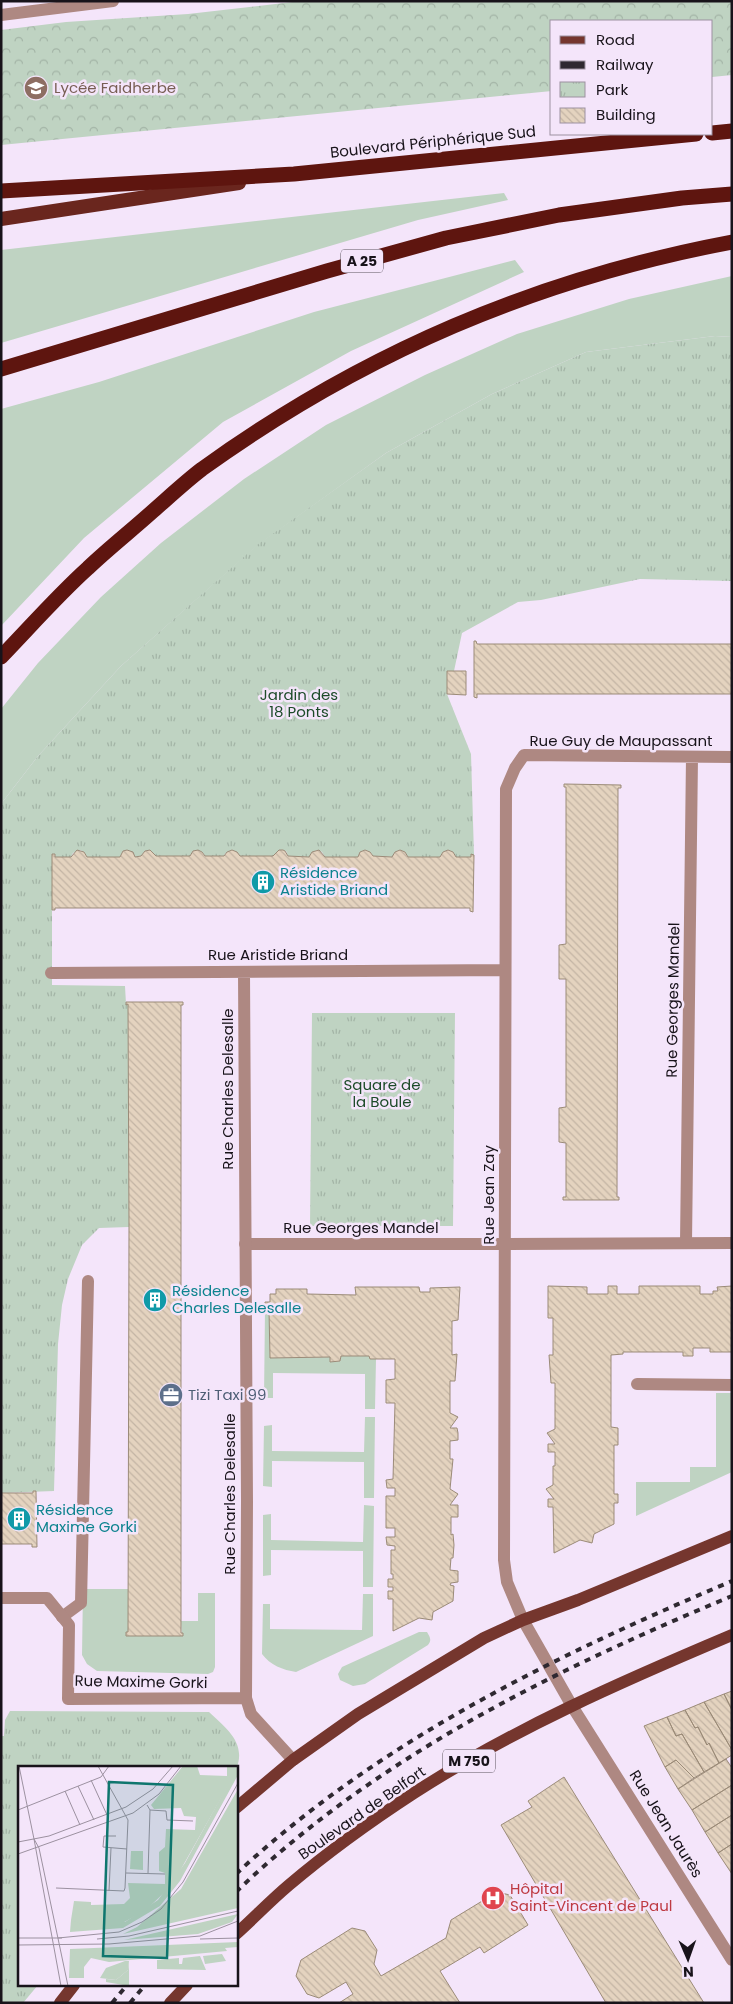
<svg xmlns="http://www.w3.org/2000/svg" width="733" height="2004" font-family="Poppins,sans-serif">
<defs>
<pattern id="forest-crowns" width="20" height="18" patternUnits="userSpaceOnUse" patternTransform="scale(1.25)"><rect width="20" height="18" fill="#bfd3c2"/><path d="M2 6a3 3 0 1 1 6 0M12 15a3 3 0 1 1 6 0" fill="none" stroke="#a3b4a6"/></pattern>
<pattern id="park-tufts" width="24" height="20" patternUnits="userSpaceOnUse" patternTransform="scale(1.25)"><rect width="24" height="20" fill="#bfd3c2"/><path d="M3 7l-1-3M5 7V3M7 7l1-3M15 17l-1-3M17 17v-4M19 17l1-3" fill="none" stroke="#a3b4a6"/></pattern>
<pattern id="building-back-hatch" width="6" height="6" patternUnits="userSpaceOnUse" patternTransform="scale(1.25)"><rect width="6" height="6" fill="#e4d3bf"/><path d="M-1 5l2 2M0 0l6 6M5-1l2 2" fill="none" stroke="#c3b4a4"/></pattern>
</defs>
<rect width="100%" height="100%" fill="#f4e5fa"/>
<path fill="#bfd3c2" d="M504 193 508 200 418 220 1 343V250Z
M515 260 524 272 351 351 223 422 84 538 1 626V409L99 382 314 312Z
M732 276V337L715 336 586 352 492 394 386 453 258 545 121 666 38 756 1 804V709L38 663 101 597 161 543 244 479 326 425 425 375 517 334 629 299Z
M265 1310H269L270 1358 330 1357V1362L340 1361 341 1356H369L376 1359 375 1409H365V1374L273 1373V1398H264Z
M716 1393H732V1472L636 1516V1482H690V1467H716Z
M365 1417H375L374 1498H364V1462L272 1461V1487L263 1486 264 1426 272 1425V1451L364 1452Z
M364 1505 374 1506 373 1587H363V1551L271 1550V1575L263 1576V1515L271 1514V1540L363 1542Z
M83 1589H128V1632L126 1633V1636H182L181 1621H198V1593H215V1667L213 1672 208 1674 97 1671 87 1664 82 1655Z
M363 1594H373V1636L296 1672C283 1670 270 1665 262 1654L263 1604H270V1629L362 1630Z
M419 1632H427C430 1637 432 1640 428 1645L365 1684 353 1686 340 1680 338 1674 342 1667Z"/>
<path fill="url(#forest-crowns)" d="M301 1H732V75L712 77V21H552V91L1 145V30L66 22 188 14Z"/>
<path fill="url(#park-tufts)" d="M715 336 732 337V581L640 579 541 600 518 602 462 633 454 671H447V694L471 754 474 855 471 857H456L453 852 448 850 443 852 440 857H408L405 852 400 850 395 852 392 857 373 856 370 852 365 850 360 852 358 857H325L322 852 318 850 312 852 309 857 288 856 286 851H279L273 856H240L237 852C232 850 226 850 224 856H205L202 852 193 851 190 856H156L150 850 145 851 141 856 135 857 133 852 127 850 123 851 120 857H87L84 852 80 850 73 853 71 857H55V854H52V985L125 986 126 1004H128L129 1227 99 1228 82 1245 68 1279 62 1305 58 1344 54 1491 1 1493V804L38 756 121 666 257 545 386 453 492 394 586 352Z
M312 1013H455L453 1226H310Z
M10 1711 209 1712C227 1729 247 1743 236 1770V1768H19V1985H38L23 2003H1V1736H4L5 1720Z"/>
<path fill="url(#building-back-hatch)" stroke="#9b8b78" d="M474 641H476L477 644H732V694H477V698L474 697Z
M447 671H466V695L447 694Z
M564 784 621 785V788H618L617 1197H619V1200H563V1197H566V1143L559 1142V1108L566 1107V979H559V945L566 944V787H564Z
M77 850 84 852 87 857H120L123 851 127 850 133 852 135 857 141 856 145 851 150 850 156 856H190L193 851 198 850 202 852 205 856H224L227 852 232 850 237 852 240 856H273L279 850H283L285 851 288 856 309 857 312 852 319 850 325 857H358L360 852 365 850 370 852 373 856 392 857 395 852 400 850 405 852 408 857H440L443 852 448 850 453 852 456 857H471V854L474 855 473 912 470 911V908H55V910H52V854H55V857H71Z
M126 1002H183V1005H181V1633H183V1636H126V1632H128L129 1227 128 1004 126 1005Z
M548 1286 587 1287V1294H608V1286H617V1294H639V1286H700V1294H713V1291H718L717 1287 732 1286V1352H710V1348H693V1356H683V1352H623V1354L611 1355V1427L618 1428V1445H614V1494H618V1503H614V1524L594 1534 592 1543 580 1540 554 1553 553 1507H548V1499H554L546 1489 553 1485V1466H555V1452H548V1444H555L547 1433 555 1429V1383H551L549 1355H553V1318H548Z
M355 1287H419L420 1292H430V1288L460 1287 458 1320 452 1321V1355L457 1354 455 1381H450V1413L458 1417 450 1428H457L458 1433V1440L450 1441V1459H453L450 1489 458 1494 450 1505H458V1517H451V1535L453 1534 454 1545 453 1558H451L450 1570 458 1571V1582L451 1583 450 1585 454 1586 453 1601 433 1612 432 1620 419 1618 393 1631V1599H388V1591H393V1587H388V1579H393V1574H391V1550H395V1546L387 1545 386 1537H395V1528H386V1496H395V1488H387L386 1480 393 1479 395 1403H386V1380L395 1379V1359H370L369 1356H341L340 1361 330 1362V1357L270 1358 269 1310H265V1302H270V1294H276V1289H307V1294L356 1295Z
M33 1491H36L37 1547H32V1544H1V1493H33Z
M732 1691V1710L724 1694Z
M724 1694 732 1710V1750L704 1702Z
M704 1702 732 1750V1755L719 1763 709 1743 707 1745 698 1727 695 1728 685 1710Z
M685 1710 695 1728 698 1727 707 1745 709 1743 719 1763 704 1772 682 1734 676 1736 667 1717Z
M667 1717 676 1736 682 1734 704 1772 694 1778 676 1760 665 1767 644 1726Z
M726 1759 732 1768V1785L692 1810 678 1789Z
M676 1760 694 1778 678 1789 665 1767Z
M564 1777 704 2003H606L501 1825 532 1807 528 1801Z
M732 1785V1815L705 1832 692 1810Z
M732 1815V1844L718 1853 705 1832Z
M732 1844V1874L718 1853Z
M497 1892 510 1895 528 1925 484 1953 480 1947 440 1971 460 2003H339L353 1994 346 1982 319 1998 307 1994 296 1976 301 1960 352 1928 365 1931 377 1950 374 1964 381 1976 446 1938 451 1920Z"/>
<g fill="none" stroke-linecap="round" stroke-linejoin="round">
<path stroke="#ae8882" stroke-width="12" d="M1 15 113 1
M62 1617 81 1603 88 1281"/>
<path stroke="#ae8882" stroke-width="12" d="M245 1244H505"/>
<path stroke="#ae8882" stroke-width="12" d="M244 972 247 1501 246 1698 251 1714 293 1760
M51 973 505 970
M686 1243 692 757
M505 1244 732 1243
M637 1384 732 1385
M1 1598H47L69 1625 68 1699 246 1698
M523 1620 507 1582 504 1560 506 789 515 768 524 755 732 757
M572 1706 732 1960"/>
<path stroke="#ae8882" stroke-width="12" d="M523 1620 572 1706"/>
<path stroke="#75362e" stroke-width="12" d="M236 1808 293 1760 358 1714 484 1638 523 1620 578 1600 732 1536
M236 1934C254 1918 270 1901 289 1885 328 1852 371 1821 414 1793 513 1729 623 1681 732 1635
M60 2003 74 1985
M170 2003 187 1985"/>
<path stroke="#6a261e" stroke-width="14" d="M1 219 239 183"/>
<path stroke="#5e150f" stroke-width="15" d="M712 133 732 131
M1 191 294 174 696 134
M1 369 327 271 446 238 559 215 682 198 732 194
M1 657C30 627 58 595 88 568 109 548 132 530 153 511 169 497 185 482 202 469 363 353 536 279 732 242"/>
<path stroke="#2f2931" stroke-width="4" stroke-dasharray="6 6" stroke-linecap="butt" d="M236 1874C379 1741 554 1656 732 1581
M236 1892C376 1757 554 1670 732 1596
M112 2003 127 1985
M130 2003 145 1985"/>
</g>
<defs>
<g id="school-disc" transform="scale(1.25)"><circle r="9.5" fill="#8d6e63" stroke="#f4e5fa"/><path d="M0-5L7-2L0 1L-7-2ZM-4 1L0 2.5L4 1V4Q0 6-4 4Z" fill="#fff"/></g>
<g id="building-disc" transform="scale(1.25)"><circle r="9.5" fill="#0f9aa8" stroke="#f4e5fa"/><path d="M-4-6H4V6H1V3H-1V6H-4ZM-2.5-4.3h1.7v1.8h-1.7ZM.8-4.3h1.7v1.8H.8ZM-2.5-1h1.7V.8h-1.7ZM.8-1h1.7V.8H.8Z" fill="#fff"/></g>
<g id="office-disc" transform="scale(1.25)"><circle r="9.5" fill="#5c6f8a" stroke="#f4e5fa"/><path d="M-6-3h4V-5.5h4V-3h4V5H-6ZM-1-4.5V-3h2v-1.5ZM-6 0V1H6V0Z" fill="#fff"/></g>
<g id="hospital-disc" transform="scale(1.25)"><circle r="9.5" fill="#e0444e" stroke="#f4e5fa"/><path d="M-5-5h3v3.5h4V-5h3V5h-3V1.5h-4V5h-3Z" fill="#fff"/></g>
</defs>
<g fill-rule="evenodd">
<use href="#school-disc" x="36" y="88"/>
<use href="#building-disc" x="263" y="882"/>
<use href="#building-disc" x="155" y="1300"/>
<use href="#office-disc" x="171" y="1395"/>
<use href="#building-disc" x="19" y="1519"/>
<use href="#hospital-disc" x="493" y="1898"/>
</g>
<g text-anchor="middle" stroke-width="5" stroke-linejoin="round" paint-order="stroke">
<g fill="#f4e5fa" stroke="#5a525d" stroke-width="1">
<rect x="341" y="249.5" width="42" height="23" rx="4"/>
<rect x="443" y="1749.5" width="52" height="23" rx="4"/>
</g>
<g font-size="14" font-weight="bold" fill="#18131a">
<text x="362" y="266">A 25</text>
<text x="469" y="1766">M 750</text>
</g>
<g font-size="15" fill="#785e54" stroke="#f4e5fa" text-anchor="start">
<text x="54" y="93">Lycée Faidherbe</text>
</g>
<g font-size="15" fill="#18131a" stroke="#f4e5fa">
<text transform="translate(433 142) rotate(-6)" y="5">Boulevard Périphérique Sud</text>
<text x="621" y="746">Rue Guy de Maupassant</text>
<text x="278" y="960">Rue Aristide Briand</text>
<text transform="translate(673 1000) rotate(-89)" y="5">Rue Georges Mandel</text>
<text transform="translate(228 1089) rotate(-90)" y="5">Rue Charles Delesalle</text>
<text transform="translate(489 1195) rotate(-90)" y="5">Rue Jean Zay</text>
<text x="361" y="1233">Rue Georges Mandel</text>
<text transform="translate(230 1494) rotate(-90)" y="5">Rue Charles Delesalle</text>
<text transform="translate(141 1682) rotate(1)" y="5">Rue Maxime Gorki</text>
<text transform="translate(362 1813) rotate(-35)" y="5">Boulevard de Belfort</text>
<text transform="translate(666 1824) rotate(58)" y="5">Rue Jean Jaurès</text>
</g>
<g font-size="15" fill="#1d4b29" stroke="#f4e5fa">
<text x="299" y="700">Jardin des<tspan x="299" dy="17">18 Ponts</tspan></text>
<text x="382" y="1090">Square de<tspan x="382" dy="17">la Boule</tspan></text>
</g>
<g font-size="15" fill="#0d838f" stroke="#f4e5fa" text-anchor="start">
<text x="280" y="878">Résidence<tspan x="280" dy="17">Aristide Briand</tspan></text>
<text x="172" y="1296">Résidence<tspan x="172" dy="17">Charles Delesalle</tspan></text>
<text x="36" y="1515">Résidence<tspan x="36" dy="17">Maxime Gorki</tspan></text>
</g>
<g font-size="15" fill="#4e5e75" stroke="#f4e5fa" text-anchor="start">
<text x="188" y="1400">Tizi Taxi 99</text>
</g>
<g font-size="15" fill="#be3a42" stroke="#f4e5fa" text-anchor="start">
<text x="510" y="1894">Hôpital<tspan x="510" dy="17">Saint-Vincent de Paul</tspan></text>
</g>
</g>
<g transform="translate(18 1766)">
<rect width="220" height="220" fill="#f4e5fa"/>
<path d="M219 2 220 9 162 115 142 140 105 162 52 166 53 154 107 156 140 134 167 97ZM220 23V142L105 168 119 161 163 123ZM220 148 214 156 180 168 106 174ZM204 188 208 195 187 198 185 190ZM182 190 188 204 139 203V194L161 192V198H164L165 192ZM111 196V220L88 216V213L98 214 110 204Z" fill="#bfd3c2"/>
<path d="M220 176V181L207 182 209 185 91 196 73 192 66 201V212H51L52 183ZM107 195H111L110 204 98 214 82 212 88 202Z" fill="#bfd3c2"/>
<path d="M165 0H179L182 9 209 10V0H220V2L154 119 128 144 99 160 63 158 53 154 56 135 73 136V139L106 138 112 132 110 117 147 118V107L141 105V86L147 81 148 63 177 64 178 51 166 50 163 42 136 43 133 39ZM113 85H125V104L112 103Z" fill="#bfd3c2"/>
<path fill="none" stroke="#9c91a0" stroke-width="1" d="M1 0 16 73M73 14 89 49M60 20 76 54M47 25 62 59M129 39 132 44 130 107M0 44 83 11 91 0M132 44 148 45 149 54 175 55M98 70H86L85 81 109 83M16 73 21 82 50 220M16 73 43 220M0 76 31 70 108 41 135 23 155 0M0 88 115 47 141 28 163 0M108 107 147 108M38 122 106 125 107 122 110 54 80 0M91 125 93 82M0 172H44M40 172 101 166 124 156 143 143 165 116 220 17M79 173 111 170 220 145M182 173 220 172M0 179 91 178 182 170 220 155"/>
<path fill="#0f766e" fill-opacity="0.15" stroke="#0f766e" stroke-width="2.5" d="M91 16 155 19 149 192 85 190Z"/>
<rect width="220" height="220" fill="none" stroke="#18131a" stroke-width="2.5"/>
</g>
<rect width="733" height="2004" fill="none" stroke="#18131a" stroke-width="5"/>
<rect x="550" y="20" width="162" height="115" fill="#f4e5fa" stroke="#9c91a0"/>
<rect x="560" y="36" width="25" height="8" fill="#75362e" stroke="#9c91a0"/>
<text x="596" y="45" font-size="15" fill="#18131a">Road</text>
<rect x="560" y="61" width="25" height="8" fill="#2f2931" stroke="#9c91a0"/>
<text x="596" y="70" font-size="15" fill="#18131a">Railway</text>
<rect x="560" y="82" width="25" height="15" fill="url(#park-tufts)" stroke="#9c91a0"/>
<text x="596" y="95" font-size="15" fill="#18131a">Park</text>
<rect x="560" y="108" width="25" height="15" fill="url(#building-back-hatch)" stroke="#9c91a0"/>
<text x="596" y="120" font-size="15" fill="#18131a">Building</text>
<g transform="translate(688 1959) rotate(178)" stroke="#f4e5fa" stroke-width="4" paint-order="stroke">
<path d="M0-4L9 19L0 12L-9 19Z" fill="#18131a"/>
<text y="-8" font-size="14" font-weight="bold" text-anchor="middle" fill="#18131a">N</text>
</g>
</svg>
